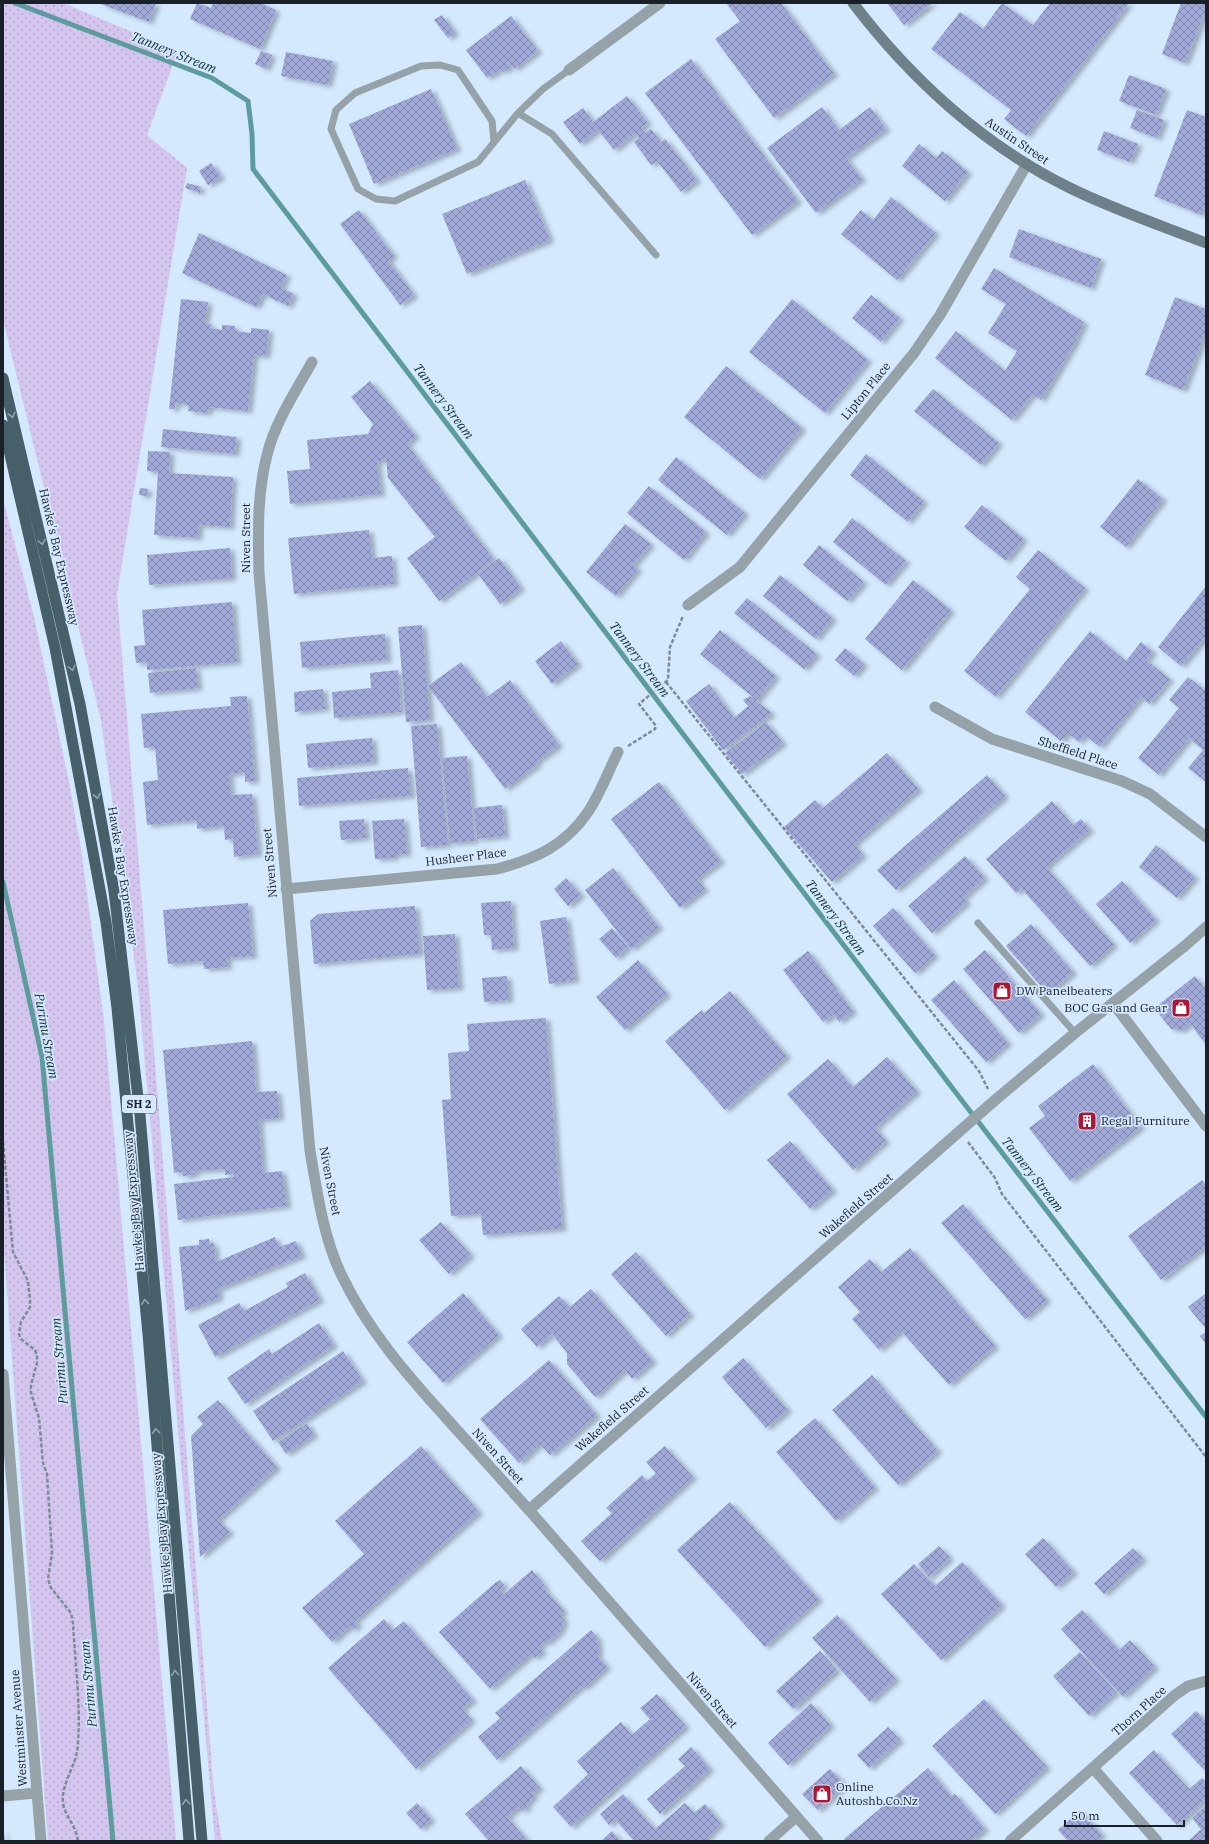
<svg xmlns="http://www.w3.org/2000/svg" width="1209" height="1844" font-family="'IBM Plex Serif',serif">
<defs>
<pattern id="grass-dots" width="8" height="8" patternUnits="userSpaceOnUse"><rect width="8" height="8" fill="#d4c5ee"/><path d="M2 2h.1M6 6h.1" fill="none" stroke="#b5a9cc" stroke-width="1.8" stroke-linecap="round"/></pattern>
<pattern id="building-cross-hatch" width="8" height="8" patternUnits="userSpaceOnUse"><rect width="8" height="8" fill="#a0a9d7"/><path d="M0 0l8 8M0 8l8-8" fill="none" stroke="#8289ae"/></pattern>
<filter id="shadow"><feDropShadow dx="4.5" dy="2.5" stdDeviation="2" flood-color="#0004"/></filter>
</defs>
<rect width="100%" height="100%" fill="#d4e9fe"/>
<path fill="url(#grass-dots)" d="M3 3H63L178 51 147 135 187 168 117 594 214 1792 222 1841H215L138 986 101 720 3 320Z
M3 499 34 617 69 782 81 849 104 1021 176 1841H48L3 1238Z"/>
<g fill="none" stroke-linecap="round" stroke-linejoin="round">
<path stroke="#5c9c9e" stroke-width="5" d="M15 3 212 78 248 101 252 134 253 169 963 1102 1206 1417
M3 882 42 1057 113 1841"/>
</g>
<path fill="url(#building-cross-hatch)" filter="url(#shadow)" d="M98 3H156L149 22Z
M197 3 211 8 213 3H260L276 10 260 49 190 19Z
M726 3H781L834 74 774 118 715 39 740 21Z
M887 3H933L904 25Z
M1002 3 1033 25 1050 3H1129L1026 136 1004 119 1011 110 931 49 960 12 983 29Z
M1181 3H1206V9L1185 63 1162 54Z
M442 15 455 33 448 38 434 20Z
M511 16 538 51 514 69 509 62 508 63 510 67 503 72 501 69 487 78 466 50Z
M261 51 272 55 266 69 255 64Z
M286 52 333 61 328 85 281 76Z
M691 59 798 201 752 235 645 93Z
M1129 75 1166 89 1156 115 1119 101Z
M431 89 457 149 374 184 349 124Z
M627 96 648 123 641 128 645 133 651 129 661 142 665 139 697 180 681 192 657 161 651 165 634 142 639 138 635 133 614 150 598 130 580 144 563 122 583 108 593 122Z
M822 107 839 130 870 107 886 129 846 158 862 179 816 213 767 148Z
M1137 110 1164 120 1157 138 1130 128Z
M1187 110 1206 117V205L1202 215 1154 196Z
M1104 131 1138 144 1130 162 1097 150Z
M919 144 936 158 942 151 968 172 945 201 902 166Z
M211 163 221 177 208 185 199 171Z
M525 180 550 240 467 274 442 214Z
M187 183 201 187 200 193 185 188Z
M891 197 936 233 897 280 841 234 861 210 873 220Z
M359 210 394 256 388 260 414 295 400 305 340 224Z
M1019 229 1101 259 1091 288 1009 257Z
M199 233 287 275 281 288 294 294 288 306 263 294 256 307 182 273Z
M994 268 1084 322 1074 344 1041 400 1033 394 1012 420 935 358 956 331 1005 371 1017 351 988 333 1006 304 981 289Z
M871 295 900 318 881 342 852 318Z
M1175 297 1206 309V331L1183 390 1145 375Z
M181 299 208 302 205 323 211 324 210 328 222 330V325L235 326V331L251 333V328L269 330 266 356 254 355 248 411 209 407 208 413 188 411 189 405 176 403 175 409H169Z
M792 299 868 360 825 413 749 352Z
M726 366 802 428 760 479 684 417Z
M370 381 416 436 407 444 494 560 439 601 407 558 435 537 388 478 386 459 377 462 381 494 290 504 287 471 310 469 307 440 368 434 373 424 351 397Z
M933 389 999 443 981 465 914 411Z
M163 429 237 437 235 454 161 447Z
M148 451 170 452 169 473 233 477 230 527 199 525 198 538 154 535 158 472 147 471Z
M866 454 924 501 908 522 850 475Z
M676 457 745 513 727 535 658 480Z
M1138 479 1163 499 1126 547 1100 527Z
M649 486 706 532 684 560 627 513Z
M140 488 148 489 147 496 139 495Z
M982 505 1024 539 1006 561 964 527Z
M852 518 906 561 886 585 833 542Z
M625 524 651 544 633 565 638 569 616 596 586 572Z
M369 530 372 558 392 556 394 584 294 594 288 538Z
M819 545 864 582 847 601 803 565Z
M230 548 232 578 149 585 147 555Z
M1038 550 1085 588 996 697 964 671 1030 589 1016 577Z
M499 558 521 588 500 604 478 574Z
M780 575 833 618 816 639 763 596Z
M913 580 951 610 902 670 865 639Z
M1206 586V636L1181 666 1158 647Z
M747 598 817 654 804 669 734 613Z
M232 602 237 662 147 670V662L136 663 134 646 145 645 142 610Z
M422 625 430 720 406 722 398 627Z
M720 630 776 676 756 701 772 713 723 750 686 701 709 684 734 718 748 706 743 700 750 696 754 698 700 654Z
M1090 631 1126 661 1141 642 1153 652 1146 660 1170 679 1149 704 1141 697 1100 747 1085 735 1079 742 1068 733 1061 741 1025 712Z
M385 634 387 660 302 668 300 642Z
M561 641 578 664 552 684 535 661Z
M845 648 864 664 854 676 835 660Z
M461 662 487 697 510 680 559 745 536 762 538 764 505 789 428 686Z
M196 668 198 688 150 693 148 673Z
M398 670 401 712 334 718 332 692 371 688 370 673Z
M1188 677 1206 691V782L1188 768 1203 750 1189 738 1159 775 1138 758 1179 708 1169 700Z
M323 689 325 709 295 712 294 692Z
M247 696 255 781 245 782V772L229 774 231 795 252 794 258 854 234 857 233 839 225 840 224 826 197 829V820L147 825 143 782 158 780 155 747 144 748 141 714 231 706 230 697Z
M766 722 783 743 742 774 725 753Z
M437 724 448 845 421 847 411 726Z
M372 738 374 762 308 768 306 744Z
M887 753 919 789 854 844 863 855 832 882 784 827 815 800 823 808Z
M467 756 475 841 450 843 442 758Z
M408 768 411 796 299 806 297 778Z
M987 775 1005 796 896 890 877 870Z
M659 782 721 861 697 879 705 889 680 908 611 819Z
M1052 801 1073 825 1081 819 1090 830 1046 867 1114 945 1090 966 1022 889 1016 893 986 859Z
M502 805 505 836 477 839 474 808Z
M364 819 366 838 341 840 339 821Z
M404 819 407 854 394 855V858L375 859 372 821Z
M1156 845 1195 877 1177 898 1139 867Z
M965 856 985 878 963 898 967 902 932 933 908 906Z
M613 868 659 927 631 949 585 890Z
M566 878 581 895 568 906 554 889Z
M1122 881 1156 920 1130 943 1096 904Z
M511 901 514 948 492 950 491 935H484L481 903Z
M248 903 253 956 227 958 228 967 204 969 203 961 168 964 163 910Z
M415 906 420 954 314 964 310 921 318 914Z
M893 908 935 955 915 973 873 926Z
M566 917 575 980 549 984 540 921Z
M1031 924 1073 972 1048 994 1006 946Z
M612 928 628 947 616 958 599 939Z
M455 934 459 988 427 990 423 936Z
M985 950 1041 1014 1019 1033 963 969Z
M808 951 853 1011 839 1022 834 1014 823 1022 783 970Z
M638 960 667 994 625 1030 596 997Z
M507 976 509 1000 484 1002 482 978Z
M1195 976 1206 990V1045L1190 1023 1183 1030 1171 1029 1156 1010 1157 1006Z
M954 980 1008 1043 986 1062 931 1000Z
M730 991 787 1056 725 1110 665 1041 702 1010 704 1013Z
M546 1018 562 1229 483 1235 481 1214 451 1216 442 1100 451 1099 448 1053 469 1051 467 1024Z
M252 1041 256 1092 277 1091 280 1118 259 1120 263 1173 282 1171 287 1206 178 1220 174 1184 234 1177V1174L225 1175V1169L194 1171 195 1175 183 1176 182 1172 174 1173 163 1050Z
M887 1057 917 1091 875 1128 886 1141 853 1170 787 1094 828 1059 853 1087Z
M1093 1064 1141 1127 1070 1181 1029 1128 1045 1116 1038 1106Z
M790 1141 833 1190 810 1209 767 1160Z
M1202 1180 1206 1185V1246L1161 1280 1128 1236Z
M963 1204 1047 1300 1025 1319 941 1223Z
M441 1222 471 1255 449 1274 419 1240Z
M275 1237 279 1247 296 1241 302 1256 218 1289 219 1298 185 1311 179 1247 199 1245V1240L209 1239 210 1244 214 1243 216 1262Z
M910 1248 995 1346 949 1385 901 1331 879 1350 852 1319 860 1312 838 1287 870 1259 881 1272Z
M636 1252 690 1314 666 1336 611 1274Z
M305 1273 320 1300 215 1357 198 1325 239 1303 244 1311 288 1287 286 1283Z
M591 1289 653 1361 632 1379 625 1370 595 1397 567 1364V1353L552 1334 537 1347 521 1329 559 1296 570 1307Z
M463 1293 499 1335 443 1383 407 1342Z
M1206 1293V1329L1188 1307Z
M319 1323 334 1345 245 1404 227 1378 269 1349 272 1354Z
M1206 1332V1344L1200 1336Z
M343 1351 363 1381 273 1441 253 1411Z
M743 1358 788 1410 766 1428 722 1377Z
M549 1360 597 1415 550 1455 540 1444 519 1463 480 1419Z
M872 1375 938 1451 898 1485 832 1410Z
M218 1400 277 1467 218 1520 230 1532 200 1557 191 1436 203 1424 197 1417Z
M815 1418 875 1487 836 1521 776 1452Z
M307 1423 314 1435 286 1454 278 1442Z
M421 1446 479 1512 355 1621 358 1625 353 1630 350 1626 332 1642 302 1608 364 1554 335 1521Z
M665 1446 693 1477 600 1561 581 1541 612 1513 606 1508 642 1475 647 1481 656 1473 646 1462Z
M730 1502 819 1599 765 1647 677 1550Z
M1043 1538 1074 1572 1056 1587 1025 1554Z
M939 1546 950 1558 929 1577 918 1564Z
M1133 1548 1143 1559 1104 1594 1094 1583Z
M962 1562 1002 1605 941 1660 881 1594 914 1564 935 1586Z
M532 1570 545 1586 543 1587 564 1611 560 1615 565 1621 562 1623 564 1625 559 1630 561 1631 547 1643 545 1641 539 1647 543 1651 534 1658 531 1654 490 1689 439 1632 495 1583 500 1580 505 1586 500 1589 504 1594Z
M1082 1610 1119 1650 1130 1640 1155 1667 1123 1697 1061 1629Z
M837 1615 896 1679 870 1702 812 1638Z
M384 1619 393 1630 404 1621 473 1700 462 1709 472 1720 416 1769 328 1668Z
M591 1630 599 1640 596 1642 599 1645 598 1656 607 1667 584 1688 582 1686 497 1760 478 1737 500 1718 495 1713Z
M820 1651 837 1670 793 1709 776 1691Z
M1080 1652 1116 1692 1089 1716 1053 1676Z
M657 1694 686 1726 571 1827 553 1807 588 1774 577 1761 621 1722 632 1735 650 1719 640 1708Z
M984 1699 1047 1767 995 1814 932 1746Z
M811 1703 831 1725 788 1765 768 1743Z
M1196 1711 1206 1721V1772L1171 1734Z
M888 1727 900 1740 869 1768 857 1755Z
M691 1747 710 1769 660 1814 647 1799 685 1766 678 1759Z
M1154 1750 1189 1789 1202 1778 1206 1782V1799L1177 1825 1129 1773Z
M521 1766 540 1788 532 1794 534 1797 526 1804 528 1806 523 1811 519 1807 507 1817 528 1841H489L465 1814Z
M928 1768 951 1796 955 1794 985 1829 971 1841H845L844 1839Z
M830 1769 845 1785 818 1810 802 1794Z
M623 1794 655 1829 685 1803 694 1813 705 1804 721 1823 704 1841H634L615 1819 609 1825 600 1814Z
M417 1803 431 1819 421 1829 406 1813Z
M1206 1805V1841H1188L1201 1829 1192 1818Z
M1080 1810 1102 1835 1095 1841H1068L1058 1830Z
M3 1831H4L5 1841H3Z
M612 1831 620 1841H601Z"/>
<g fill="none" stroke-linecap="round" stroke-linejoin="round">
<path stroke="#7c8b99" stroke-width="2.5" stroke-dasharray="4 2" stroke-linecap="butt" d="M666 682 979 1071 988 1089
M628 746 655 729 656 726 639 704 668 680 670 647 683 616
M3 1142 13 1252 28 1281 30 1300V1307L21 1322 19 1334 21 1339 35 1350 37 1355V1363L31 1385V1393L39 1418 43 1463 47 1474 52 1553 48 1579 51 1588 71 1613 73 1623C75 1664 82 1712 77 1752 74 1768 61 1786 63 1802 64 1816 76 1824 78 1841
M968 1142 995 1178 1002 1194 1206 1457"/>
<path stroke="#95a2a7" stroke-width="7" d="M518 113 552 134 656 255
M494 142 492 121 458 70 440 65 421 66 355 93 336 110 331 129 358 189 376 199 395 201 478 162 518 113 543 89 569 70
M978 923 1075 1033"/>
<path stroke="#95a2a7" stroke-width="11" d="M569 70 660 3
M312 362C296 391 275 422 267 455 257 494 258 534 259 573L310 1151C317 1191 323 1236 341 1274 367 1329 407 1375 448 1420 475 1450 502 1480 529 1510
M688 605 740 567 914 353 940 315 1027 164
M935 707 992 739 1122 781 1150 794 1206 837
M286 889 497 869C535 859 565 846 588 812 600 794 608 772 618 752
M1113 1003 1206 1126
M3 1374 41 1841
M1093 1768 1157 1841
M3 1796 36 1793
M769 1841 796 1817
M1010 1841 1175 1695 1188 1686 1206 1681"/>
<path stroke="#95a2a7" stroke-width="11" d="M818 1841 529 1510 994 1101 1075 1033 1186 945 1206 927"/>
<path stroke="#6e8088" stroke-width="11" d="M853 3C910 78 983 145 1068 187 1112 209 1160 225 1206 243"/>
<path stroke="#465f68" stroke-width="11" d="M3 378 80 704 114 891 140 1115 202 1841
M3 425 55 648 106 922 117 1008 148 1334 189 1841"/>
</g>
<defs><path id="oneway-chevron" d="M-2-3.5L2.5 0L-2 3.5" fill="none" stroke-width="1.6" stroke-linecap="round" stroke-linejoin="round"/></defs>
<g stroke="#8da4b3">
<use href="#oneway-chevron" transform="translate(12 415) rotate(76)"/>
<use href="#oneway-chevron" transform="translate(42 542) rotate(77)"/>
<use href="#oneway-chevron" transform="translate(72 668) rotate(77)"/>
<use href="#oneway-chevron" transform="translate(97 796) rotate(80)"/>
<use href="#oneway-chevron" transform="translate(145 1302) rotate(-96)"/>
<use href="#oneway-chevron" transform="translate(156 1431) rotate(-95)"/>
<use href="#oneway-chevron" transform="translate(175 1673) rotate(-95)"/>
<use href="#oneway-chevron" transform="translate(186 1802) rotate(-95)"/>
</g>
<defs>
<g id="shop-square" transform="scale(1)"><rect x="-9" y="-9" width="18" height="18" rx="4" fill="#ad1733" stroke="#d4e9fe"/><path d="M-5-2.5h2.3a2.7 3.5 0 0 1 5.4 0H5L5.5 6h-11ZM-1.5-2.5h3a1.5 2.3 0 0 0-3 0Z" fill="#fff"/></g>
<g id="building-square" transform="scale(1)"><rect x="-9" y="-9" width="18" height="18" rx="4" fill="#ad1733" stroke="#d4e9fe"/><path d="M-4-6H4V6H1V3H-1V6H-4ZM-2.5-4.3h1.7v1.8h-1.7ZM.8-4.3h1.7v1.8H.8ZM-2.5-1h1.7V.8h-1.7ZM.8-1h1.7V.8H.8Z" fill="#fff"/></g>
</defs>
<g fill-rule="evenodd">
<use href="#shop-square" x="1002" y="991"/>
<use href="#shop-square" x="1181" y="1008"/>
<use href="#building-square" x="1087" y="1121"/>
<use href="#shop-square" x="822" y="1794"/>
</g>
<g text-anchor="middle" stroke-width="3.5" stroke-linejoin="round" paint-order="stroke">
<rect fill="#d4e9fe" stroke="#515c68" stroke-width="1" x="122" y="1095" width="34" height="18" rx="3"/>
<g font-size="11" font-weight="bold" fill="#192028">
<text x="139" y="1108">SH 2</text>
</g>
<g font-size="12" fill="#192028" stroke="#d4e9fe">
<text transform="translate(1017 141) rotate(34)" y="4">Austin Street</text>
<text transform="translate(866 391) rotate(-51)" y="4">Lipton Place</text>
<text transform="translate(246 538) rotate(-90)" y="4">Niven Street</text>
<text transform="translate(59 557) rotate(77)" y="4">Hawke's Bay Expressway</text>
<text transform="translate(1078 753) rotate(18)" y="4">Sheffield Place</text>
<text transform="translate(466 857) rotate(-7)" y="4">Husheer Place</text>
<text transform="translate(270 863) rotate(-95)" y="4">Niven Street</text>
<text transform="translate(123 876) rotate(81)" y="4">Hawke's Bay Expressway</text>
<text transform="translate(330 1181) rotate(79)" y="4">Niven Street</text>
<text transform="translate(134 1201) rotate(-95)" y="4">Hawke's Bay Expressway</text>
<text transform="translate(856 1206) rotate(-41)" y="4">Wakefield Street</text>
<text transform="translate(612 1419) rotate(-41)" y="4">Wakefield Street</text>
<text transform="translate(498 1456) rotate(48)" y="4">Niven Street</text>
<text transform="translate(162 1523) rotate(-95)" y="4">Hawke's Bay Expressway</text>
<text transform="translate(712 1700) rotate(49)" y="4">Niven Street</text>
<text transform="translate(1139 1711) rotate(-42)" y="4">Thorn Place</text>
<text transform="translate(19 1728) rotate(-94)" y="4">Westminster Avenue</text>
</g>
<g font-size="12" fill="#192028" stroke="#d4e9fe" text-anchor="start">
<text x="1016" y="995">DW Panelbeaters</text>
<text x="1167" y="1012" text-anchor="end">BOC Gas and Gear</text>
<text x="1101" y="1125">Regal Furniture</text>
<text x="836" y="1791">Online<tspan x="836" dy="14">Autoshb.Co.Nz</tspan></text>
</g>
<g font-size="13" font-style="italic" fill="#0f3132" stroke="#d4e9fe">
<text transform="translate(174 52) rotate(22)" y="5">Tannery Stream</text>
<text transform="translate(444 401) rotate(53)" y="5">Tannery Stream</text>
<text transform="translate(640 659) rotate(53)" y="5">Tannery Stream</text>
<text transform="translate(836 917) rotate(53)" y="5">Tannery Stream</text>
<text transform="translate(47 1036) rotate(80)" y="5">Purimu Stream</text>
<text transform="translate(1033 1174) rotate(52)" y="5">Tannery Stream</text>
<text transform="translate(59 1361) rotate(-95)" y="5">Purimu Stream</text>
<text transform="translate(88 1684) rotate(-95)" y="5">Purimu Stream</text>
</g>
</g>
<rect width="1209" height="1844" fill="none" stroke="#192028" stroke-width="8"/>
<path d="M1065 1820v6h119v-6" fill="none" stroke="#192028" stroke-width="2"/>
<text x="1071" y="1820" font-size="12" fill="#192028" stroke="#d4e9fe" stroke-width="3" paint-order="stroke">50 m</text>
</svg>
